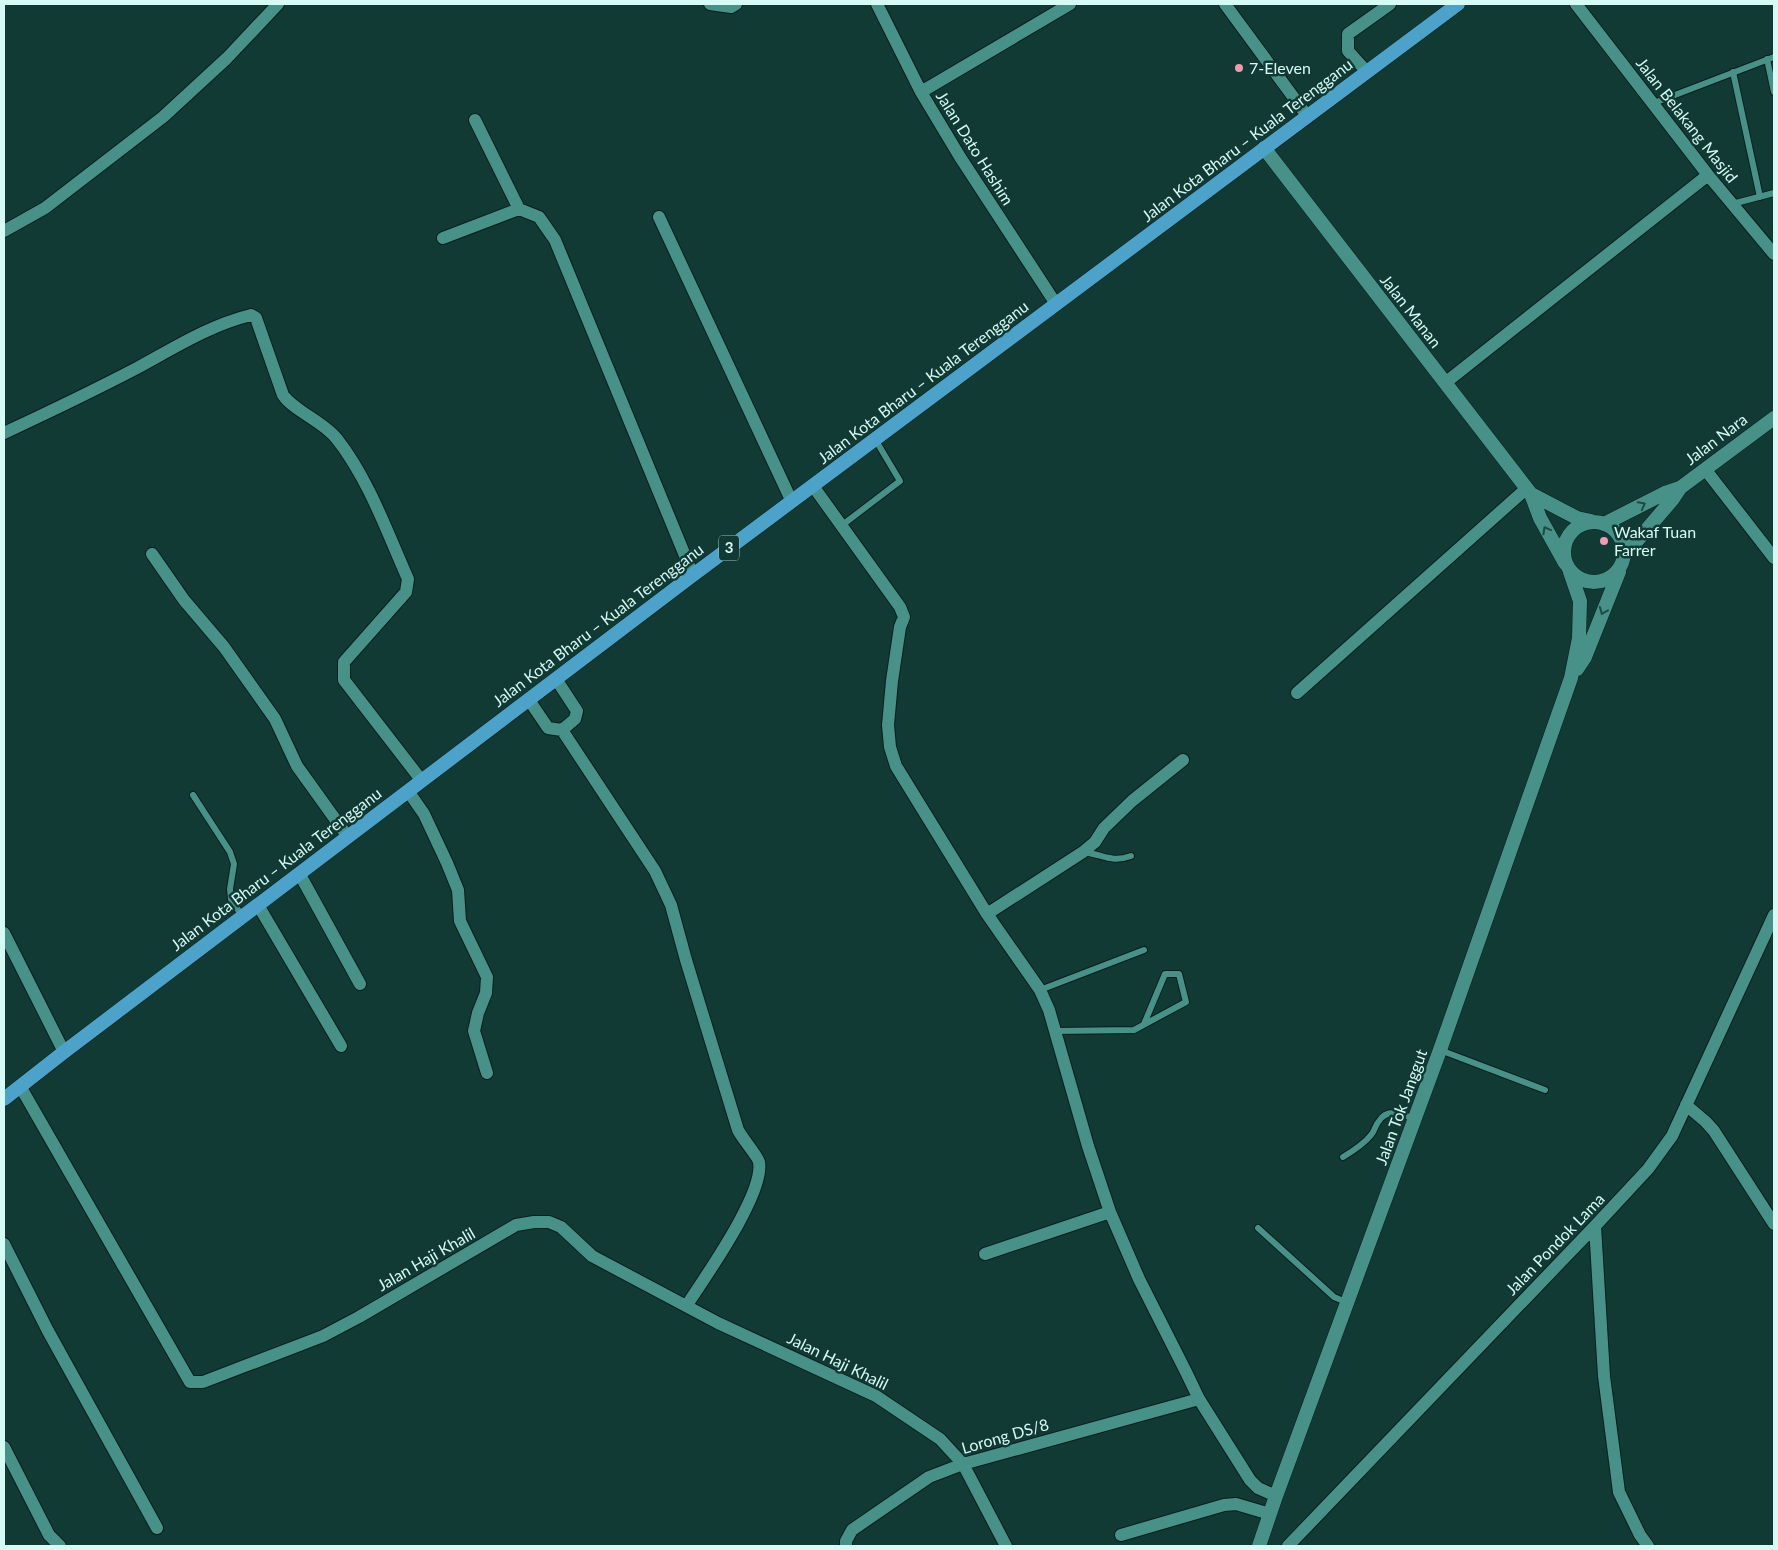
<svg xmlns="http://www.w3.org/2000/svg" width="1778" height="1550" font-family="Lato,sans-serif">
<rect width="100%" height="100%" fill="#123a35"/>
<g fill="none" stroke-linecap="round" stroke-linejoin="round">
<g stroke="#071f1c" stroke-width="8">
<path id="service" d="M1767 59 1774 92
M1733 72 1760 197
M1654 103 1774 57
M1732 204 1774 193
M841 526 900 481 875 439
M193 795 230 852 234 864 230 889 231 899 242 916
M1084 852C1104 855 1111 863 1131 856
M1040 990 1144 950
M1055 1031 1134 1030 1186 1002 1179 974H1165L1144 1024
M1440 1050 1545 1090
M1343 1157C1353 1151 1364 1144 1371 1135 1375 1131 1375 1125 1379 1121 1388 1107 1403 1115 1415 1119
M1258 1228 1334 1297 1348 1303"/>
</g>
<g stroke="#071f1c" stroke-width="14">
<path id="minor" d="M710 4 731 7 736 4
M877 4 921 92 960 157 1056 304
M1225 4 1308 117
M1576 4 1708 175 1774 254
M1367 72 1348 51V34L1390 4
M921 92 1070 4
M475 120 519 209 539 217 555 240 693 575
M659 217 792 502
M4 231 45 208 163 117 227 58 278 4
M443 238 519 209
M1445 383 1708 175
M4 433C49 412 93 391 137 368 174 348 210 325 251 315L256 318 283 395C295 412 323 421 337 439 369 480 387 532 408 579L406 592 344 662V680L422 781
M1705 469 1774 558
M813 486 900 607 904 617 900 627 892 681 888 725 890 747 896 766 987 914 1040 990 1049 1010 1088 1146 1110 1212 1139 1279 1186 1372 1199 1399 1250 1480 1258 1488 1276 1496
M152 554 184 600 224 647 275 719 297 766 348 837
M556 679 577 711 575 719 562 730
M1297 693 1527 488
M529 700 548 728 562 730 655 871 671 905 686 960 738 1130C742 1138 758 1157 759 1162 765 1193 705 1277 687 1305
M408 791 424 814 447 863 458 890 460 921 487 977 486 993 478 1013 474 1031 487 1073
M299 873 360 984
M258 905 341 1046
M987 914 1083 852 1095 842 1104 828 1132 801 1183 760
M4 933 64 1052
M20 1086 190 1382H203L323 1336 359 1317 516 1225 534 1222H549L561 1227 592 1256 718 1323 876 1396 940 1439 963 1464 1006 1546
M1686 1105 1706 1122 1714 1131 1774 1224
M1595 1226 1604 1376 1619 1492 1640 1535 1648 1546
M4 1244 48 1331 157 1528
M985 1254 1110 1212
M4 1447 49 1535 60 1546
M1121 1535 1224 1505 1236 1504 1270 1514
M846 1546V1541L852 1530 929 1477 963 1464 1199 1399
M1288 1546 1595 1226 1648 1169 1672 1136 1774 915"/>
</g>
<g stroke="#071f1c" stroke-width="15">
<path id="secondary" d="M1264 148 1531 494 1540 518 1565 563
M1531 494 1577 518 1591 521
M1564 552a30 30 0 1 1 60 0a30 30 0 1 1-60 0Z
M1604 524 1665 493 1680 488 1774 418
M1624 556 1672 500 1680 488
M1577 669 1585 657 1619 572
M1259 1546 1276 1496 1440 1050 1571 678 1579 638 1580 601 1570 572"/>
</g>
<g stroke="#071f1c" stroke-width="15">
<path id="primary" d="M4 1099 64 1052 693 575 1458 4"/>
</g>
<use href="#service" stroke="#489188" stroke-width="6"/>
<use href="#minor" stroke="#489188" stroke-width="12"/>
<use href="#secondary" stroke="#489188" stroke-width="14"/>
<use href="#primary" stroke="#4da2c9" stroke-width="14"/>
</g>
<defs><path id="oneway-chevron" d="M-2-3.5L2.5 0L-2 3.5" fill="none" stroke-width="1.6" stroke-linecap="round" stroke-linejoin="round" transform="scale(1.25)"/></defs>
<g stroke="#1d4b46">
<use href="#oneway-chevron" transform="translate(1642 505) rotate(-28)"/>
<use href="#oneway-chevron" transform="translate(1546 530) rotate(-119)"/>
<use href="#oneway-chevron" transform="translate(1603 611) rotate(112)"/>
</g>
<g fill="#f29aae" stroke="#123a35" stroke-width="2">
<circle cx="1239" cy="68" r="5"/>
<circle cx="1604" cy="541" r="5"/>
</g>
<g text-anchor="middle" stroke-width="5" stroke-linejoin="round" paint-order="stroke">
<rect fill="#123a35" stroke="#9bc0bb" stroke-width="1" x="719" y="535.5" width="20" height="25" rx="4"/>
<g font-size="15" font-weight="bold" fill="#d6faf4">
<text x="729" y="553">3</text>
</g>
<g font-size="16" fill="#d6faf4" stroke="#123a35" text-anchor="start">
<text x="1249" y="74">7-Eleven</text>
<text x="1614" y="538">Wakaf Tuan<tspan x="1614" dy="18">Farrer</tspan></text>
</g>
<g font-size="16" fill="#d6faf4" stroke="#123a35">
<text transform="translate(1687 120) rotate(52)" y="6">Jalan Belakang Masjid</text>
<text transform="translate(1247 140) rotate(-37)" y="6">Jalan Kota Bharu – Kuala Terengganu</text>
<text transform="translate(975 148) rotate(58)" y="6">Jalan Dato Hashim</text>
<text transform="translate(1411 311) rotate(52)" y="6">Jalan Manan</text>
<text transform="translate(923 382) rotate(-37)" y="6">Jalan Kota Bharu – Kuala Terengganu</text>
<text transform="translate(1716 439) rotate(-37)" y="6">Jalan Nara</text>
<text transform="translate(598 625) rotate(-37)" y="6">Jalan Kota Bharu – Kuala Terengganu</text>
<text transform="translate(276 869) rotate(-37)" y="6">Jalan Kota Bharu – Kuala Terengganu</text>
<text transform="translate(1401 1107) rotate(-70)" y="6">Jalan Tok Janggut</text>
<text transform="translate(1555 1244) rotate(-46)" y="6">Jalan Pondok Lama</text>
<text transform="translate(426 1259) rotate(-30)" y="6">Jalan Haji Khalil</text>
<text transform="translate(838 1361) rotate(26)" y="6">Jalan Haji Khalil</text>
<text transform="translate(1005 1436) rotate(-16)" y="6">Lorong DS/8</text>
</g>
</g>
<rect width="1778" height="1550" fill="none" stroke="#d6faf4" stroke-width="10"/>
</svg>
